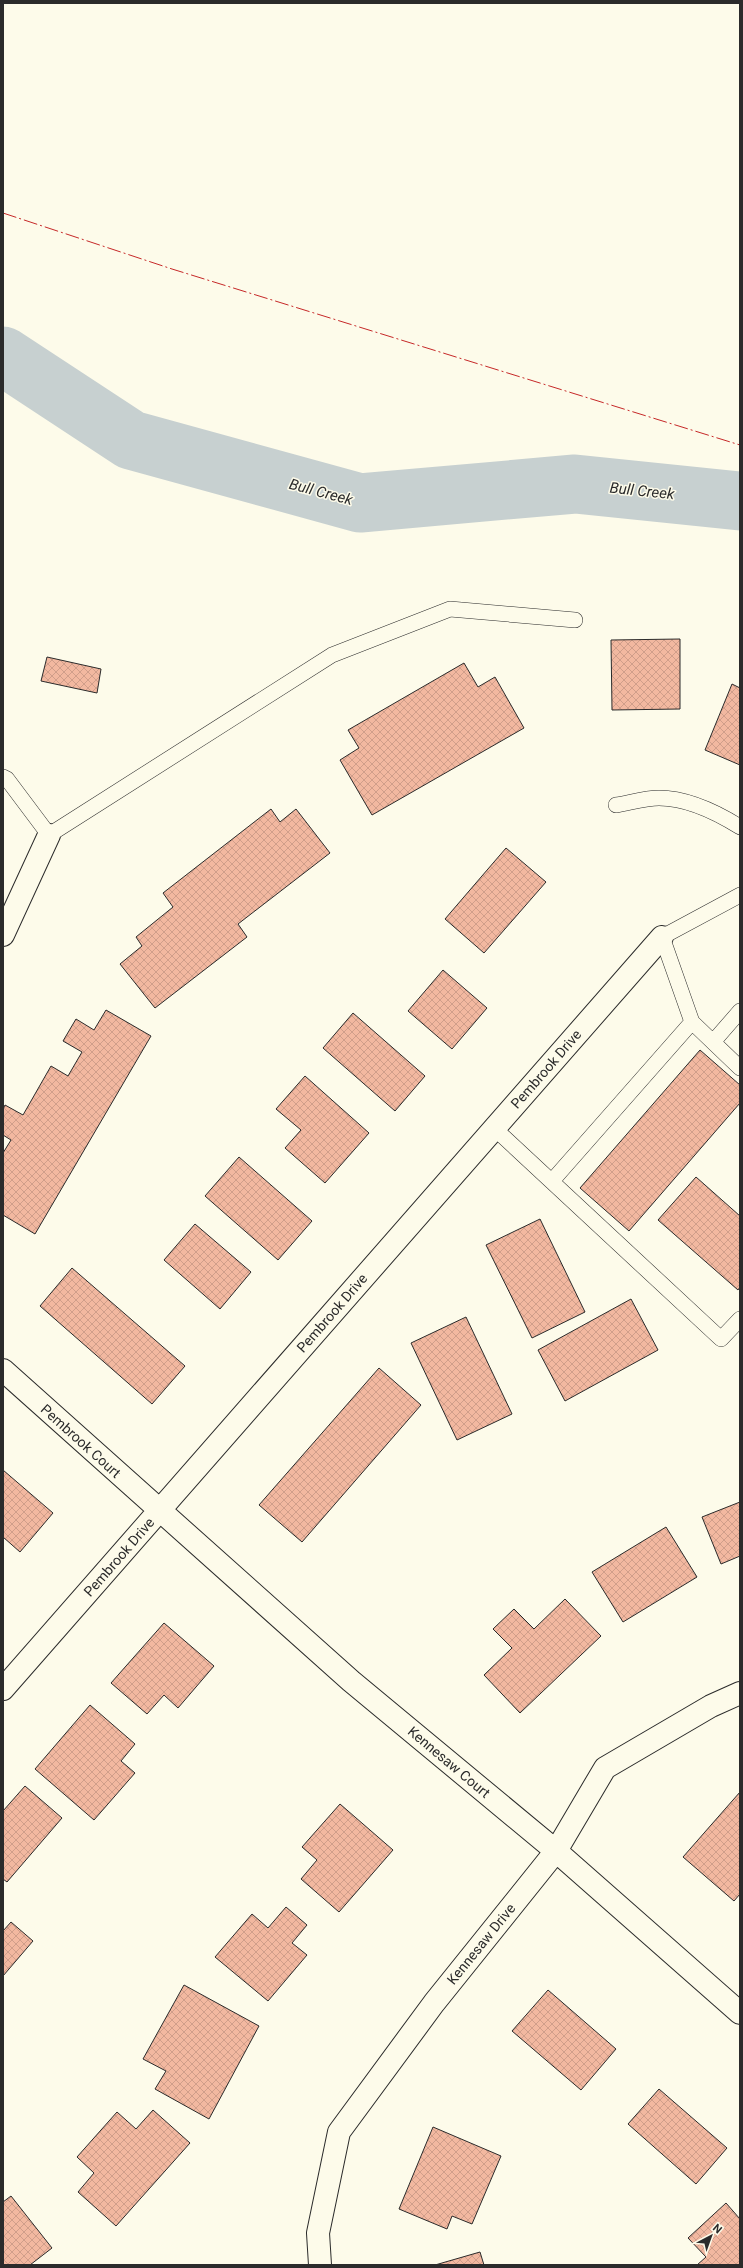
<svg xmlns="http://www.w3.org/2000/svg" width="743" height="2268" font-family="Roboto,sans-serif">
<defs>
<pattern id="building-cross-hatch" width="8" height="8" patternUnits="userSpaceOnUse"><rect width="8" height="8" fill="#f2b8a0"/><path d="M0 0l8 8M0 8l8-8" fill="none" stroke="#d09e8a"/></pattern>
</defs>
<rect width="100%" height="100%" fill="#fdfbea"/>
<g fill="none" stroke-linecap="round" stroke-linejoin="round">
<path stroke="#c7d0d0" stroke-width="59" d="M3 356 131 440 360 503 575 484 740 501"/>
</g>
<path fill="url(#building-cross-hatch)" stroke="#2b2b2b" d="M680 639V709L612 710 611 640Z
M47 657 101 669 97 693 41 681Z
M464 663 478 687 495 677 524 728 372 815 340 760 359 748 348 730Z
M732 684 740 688V765L705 750Z
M271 809 280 822 296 809 330 853 238 924 247 937 155 1008 120 964 142 946 136 937 173 907 163 893Z
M506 848 546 882 484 953 445 919Z
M443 970 487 1008 452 1049 408 1011Z
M106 1010 151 1036 35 1234 3 1215V1153L11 1140 3 1135V1109L5 1105 23 1115 51 1066 68 1076 82 1052 63 1041 76 1019 94 1030Z
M353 1013 425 1076 395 1111 323 1048Z
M700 1050 740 1085V1103L629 1231 580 1188Z
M305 1076 369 1133 325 1183 285 1148 301 1130 276 1109Z
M239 1157 312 1221 278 1260 205 1196Z
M696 1177 740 1216V1287L738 1290 658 1220Z
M540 1219 585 1312 532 1338 486 1245Z
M195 1224 251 1272 220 1309 164 1260Z
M72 1268 185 1366 152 1404 40 1306Z
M631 1299 658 1350 565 1401 538 1350Z
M466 1317 512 1414 457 1440 411 1343Z
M379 1368 421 1405 302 1542 259 1505Z
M3 1470 53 1513 20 1552 3 1537Z
M740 1502V1556L721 1564 702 1517Z
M666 1527 697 1577 623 1622 592 1572Z
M565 1599 601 1636 520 1713 484 1675 512 1648 493 1629 514 1609 534 1629Z
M164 1623 214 1666 178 1708 164 1695 147 1714 111 1683Z
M90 1705 135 1744 121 1761 135 1773 94 1820 35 1769Z
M25 1786 62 1818 7 1882 3 1879V1811Z
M740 1792V1894L734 1901 683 1857Z
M340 1804 393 1850 339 1912 301 1879 317 1860 302 1847Z
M286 1907 307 1925 292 1943 307 1955 268 2001 215 1957 252 1914 268 1928Z
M11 1922 33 1941 3 1976V1931Z
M184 1985 259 2026 209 2119 155 2089 166 2071 143 2059Z
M548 1990 616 2049 581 2090 512 2031Z
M659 2089 727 2148 696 2184 628 2124Z
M153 2110 190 2143 116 2226 78 2192 94 2173 77 2157 117 2112 136 2129Z
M433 2127 501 2156 472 2224 452 2216 447 2229 399 2209Z
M11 2196 52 2248 30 2265H3V2202Z
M726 2203 740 2219V2265H697L706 2257 688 2238Z
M480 2252 484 2265H435Z"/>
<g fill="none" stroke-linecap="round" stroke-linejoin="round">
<g stroke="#2b2b2b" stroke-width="16">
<path id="lane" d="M3 777 7 779 49 835 332 655 450 609 575 620
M616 805C629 803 645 798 659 798 687 798 716 812 740 827
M692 1022 662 937 740 895
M713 1042 740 1011
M494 1128 721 1339 740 1319
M552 1181 692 1022 740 1068"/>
</g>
<g stroke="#2b2b2b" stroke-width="24">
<path id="street" d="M3 935 49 835
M3 1370 351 1681 556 1851 740 2013
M3 1689 662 937
M320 2265 318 2233 339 2132 434 2003 556 1851 605 1768 711 1706 740 1693"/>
</g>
<use href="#lane" stroke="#fdfbea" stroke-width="15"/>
<use href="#street" stroke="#fdfbea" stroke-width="22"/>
<path stroke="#c62828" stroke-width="1" stroke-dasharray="14 3 2 3" stroke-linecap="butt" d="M3 213 172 269 740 445"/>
</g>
<g text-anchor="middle" stroke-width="3" stroke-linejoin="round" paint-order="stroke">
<g font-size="14" fill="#2b2b2b" stroke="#fdfbea">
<text transform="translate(546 1069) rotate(-49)" y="5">Pembrook Drive</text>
<text transform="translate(332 1313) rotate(-49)" y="5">Pembrook Drive</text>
<text transform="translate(81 1441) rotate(42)" y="5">Pembrook Court</text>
<text transform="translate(119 1557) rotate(-49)" y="5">Pembrook Drive</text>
<text transform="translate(449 1762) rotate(40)" y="5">Kennesaw Court</text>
<text transform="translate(481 1944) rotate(-51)" y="5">Kennesaw Drive</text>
</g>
<g font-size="15" font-style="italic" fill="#2b2b2b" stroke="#fdfbea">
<text transform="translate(642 491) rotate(6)" y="5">Bull Creek</text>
<text transform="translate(321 492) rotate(15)" y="5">Bull Creek</text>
</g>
</g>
<rect width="743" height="2268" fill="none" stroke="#2b2b2b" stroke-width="8"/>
<g transform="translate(711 2236) rotate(41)" stroke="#fdfbea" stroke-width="3" paint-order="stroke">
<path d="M0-3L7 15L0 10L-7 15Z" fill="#2b2b2b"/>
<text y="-6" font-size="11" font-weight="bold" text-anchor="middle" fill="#2b2b2b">N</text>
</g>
</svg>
